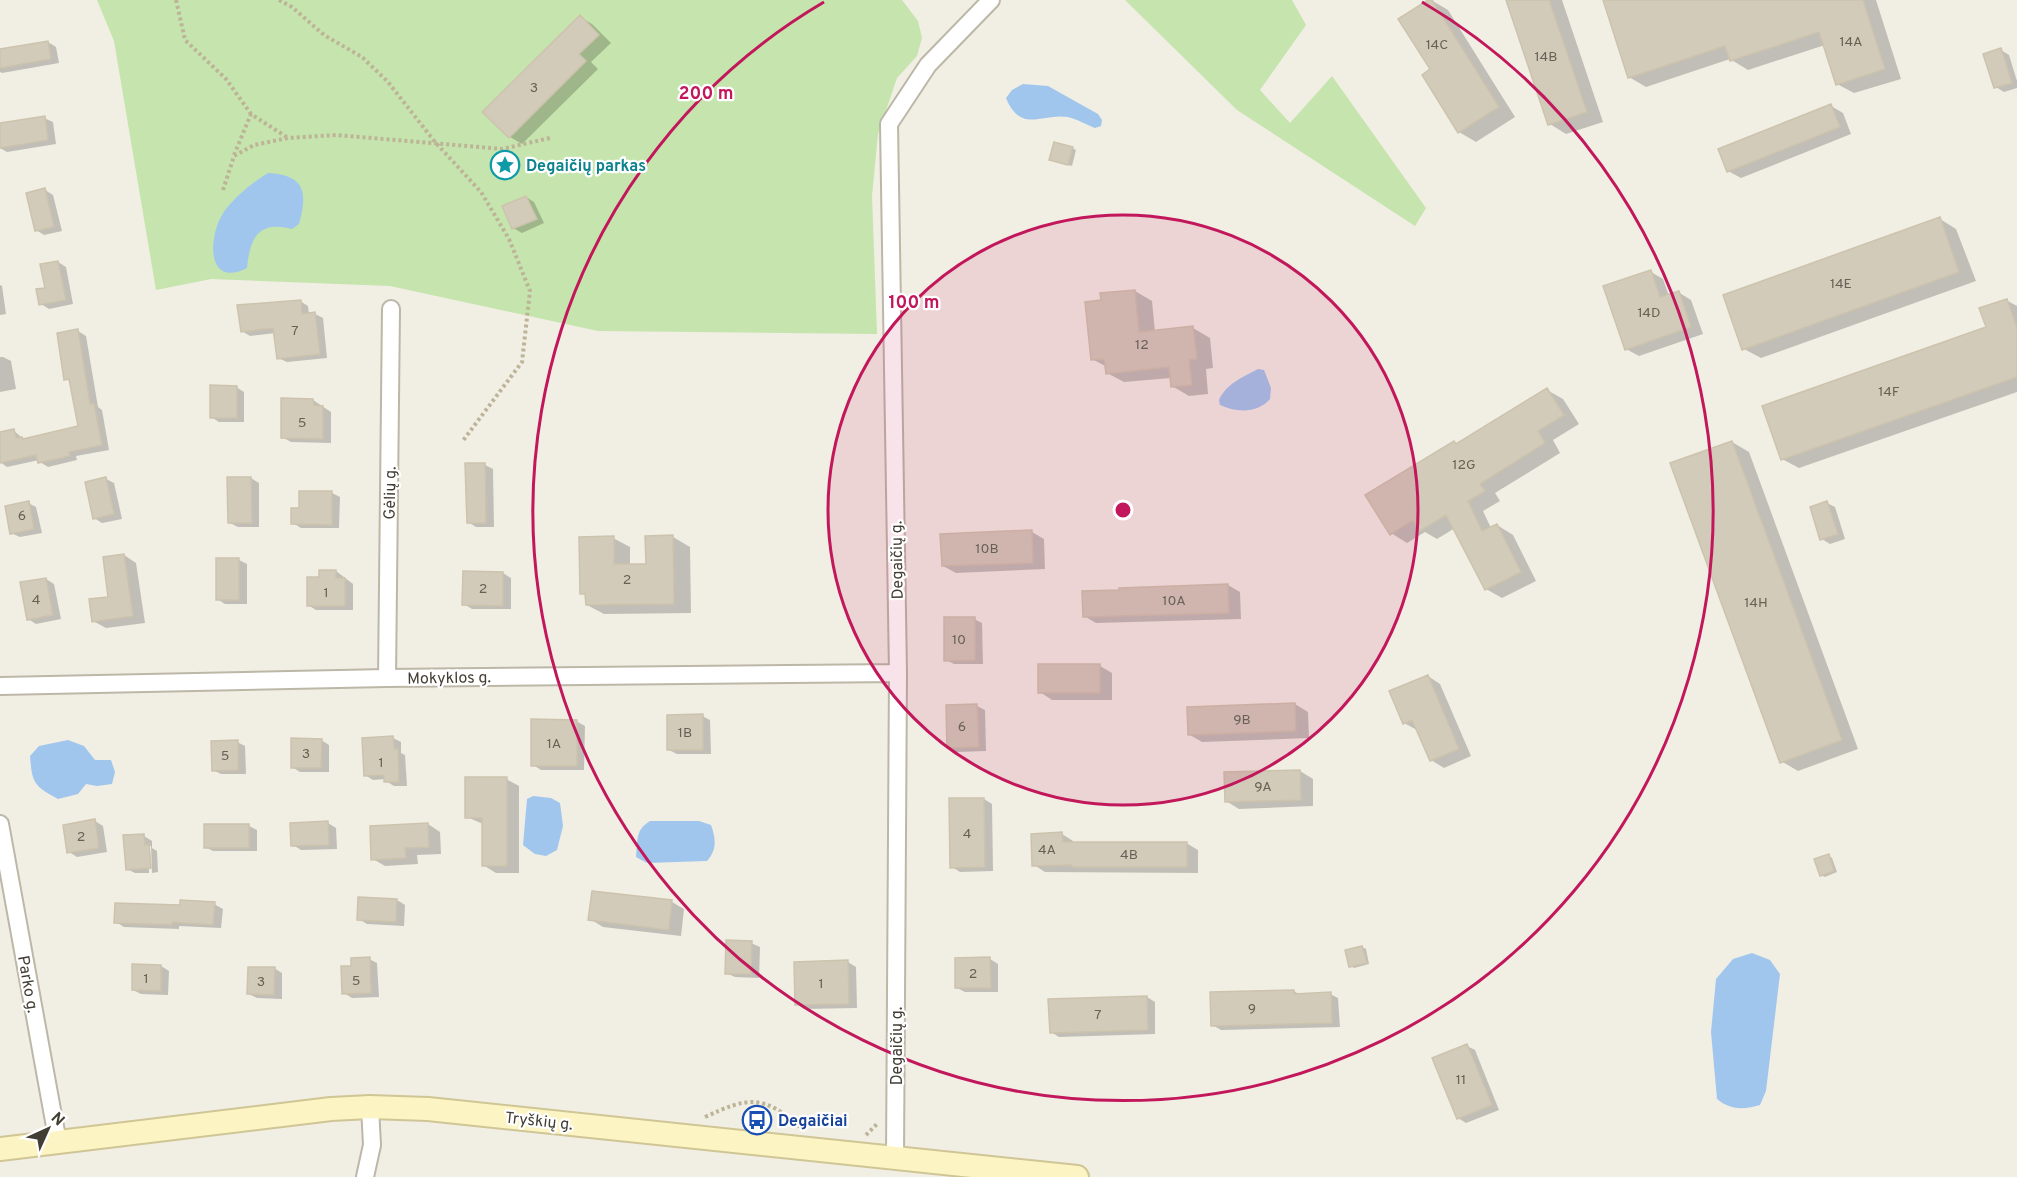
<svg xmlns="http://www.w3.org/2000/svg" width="2017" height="1177" font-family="Overpass,sans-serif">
<rect width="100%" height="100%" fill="#f1eee4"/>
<path fill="#c6e4ad" d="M97 0H902L918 21 922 38 917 56 897 78 878 134 872 196 877 334 598 331 390 286 211 279 156 290 114 41Z
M1125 0H1292L1306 25 1260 90 1290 123 1332 76 1426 208 1415 226 1237 110Z"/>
<path fill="#a1c6ed" d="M1023 84 1048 86 1098 114 1102 120 1101 126 1095 128C1087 125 1077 119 1068 117 1042 113 1021 134 1006 98L1012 90Z
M268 173C305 175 308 192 299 224L292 229C258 220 250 238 247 268 204 290 208 231 226 209 237 195 253 182 268 173Z
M1258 369 1264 370 1271 388 1270 399C1258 413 1237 413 1220 405L1219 400C1226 384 1243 377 1258 369Z
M68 740 84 746 95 760H111L115 772 112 784 97 786 86 784 78 794 58 799C34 786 32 783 30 756L39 746Z
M533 796 551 798 560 803 563 826 557 850 546 856 535 854 523 845 527 799Z
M650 821H699L711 825C716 839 717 850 707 861L647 863 636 857C638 840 635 830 650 821Z
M1752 953 1770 960 1780 974 1766 1091 1760 1105C1744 1110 1730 1110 1717 1099L1711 1032 1716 979 1733 959Z"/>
<path fill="#0003" d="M1431 0 1448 10 1515 117 1476 142 1459 132 1432 70Z
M1507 0H1562L1603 122 1566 134 1550 124Z
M1604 0H1876L1901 79 1854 93 1837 84 1825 45 1748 70 1730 59 1646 87 1629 77Z
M580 17 592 24 611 43 591 62 598 69 522 144 510 137Z
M48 42 56 47 59 63 2 73 0 72V51Z
M2001 50 2009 55 2017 81V88L2004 92 1996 87Z
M1831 106 1843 113 1851 134 1741 178 1728 171Z
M44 118 53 122 56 144 7 152 0 148V124Z
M1072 148 1076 150 1072 166 1051 160Z
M45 190 53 195 62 231 44 235 36 230Z
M526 197 534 202 544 223 522 233 513 228Z
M1940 219 1956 229 1976 281 1761 358 1744 349Z
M58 262 66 267 73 304 49 309 41 304Z
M1651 272 1663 279 1669 296 1678 292 1691 300 1703 334 1639 356 1626 349Z
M0 285 2 286 6 314 0 315Z
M1135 291 1152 301 1155 332 1193 328 1210 338 1213 368 1206 369 1208 394 1189 396 1172 386 1171 378 1124 382 1107 373V367L1092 359 1103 302Z
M2006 300 2017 306V392L1799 468 1782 459 1987 328Z
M300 301 308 306 309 314H315L323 318 327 358 287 362 278 358 276 333 250 336 242 331Z
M78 331 86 336 98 407 102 410 109 450 76 456 77 460 48 467 40 462 39 460 7 467 0 462V434L14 431 25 440 80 428 71 382 66 379Z
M0 357H3L11 361 16 389 0 392Z
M236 387 244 392V422H219L211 417Z
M1547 390 1563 399 1579 424 1553 440 1560 453 1495 493 1500 501 1483 511 1491 528 1497 525 1513 535 1536 581 1502 598 1486 589 1455 528 1437 539 1425 532 1407 543 1391 533 1454 443 1458 445Z
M313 400 331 412V443L291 442 282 437Z
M1732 442 1749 452 1858 749 1798 771 1781 761Z
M485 465 493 469 494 527H476L468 522Z
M251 478 259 483V527H238L230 523Z
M106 479 114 483 122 519 102 523 94 518Z
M332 493 340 497 339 528H301L293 523 300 510Z
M28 503 36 507 42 533 20 537 11 533Z
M1827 503 1835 507 1845 539 1830 544 1822 539Z
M1032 532 1044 539 1045 569 956 573 943 566Z
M673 537 690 547 691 613 604 614 587 605V596L582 593 613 538 630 547V565H647Z
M124 555 136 563 145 623 106 628 93 621 110 598Z
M239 560 247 564V604H225L217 599Z
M336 571 353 584V610H316L308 605 321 578Z
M503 573 511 578V609H472L464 604Z
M46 579 54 584 61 619 36 624 28 619Z
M1228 585 1240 592 1241 619 1096 623 1084 616Z
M974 619 982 623 983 664H954L946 660Z
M1100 666 1112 673V700H1052L1040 692Z
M1428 676 1440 684 1471 756 1444 768 1431 760 1417 730 1404 723Z
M1295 704 1308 712 1309 738 1202 742 1190 735Z
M977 706 985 710 986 751 957 752 949 747Z
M702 716 710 720 711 754H677L669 750Z
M576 721 585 726 584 770H541L533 765Z
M393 738 401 742V753L405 755 407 786H394L386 781V779L373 780 365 775Z
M321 740 329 745V772H300L292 767Z
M237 742 245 746 246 774H221L213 770Z
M1300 771 1313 779V806L1239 809 1226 801 1225 773Z
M506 779 519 786V873H496L483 865V824L467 817Z
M984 799 992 804 993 871 960 872 952 867Z
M95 821 103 826 107 852 77 857 69 852Z
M328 823 336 828 337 849 301 850 293 845Z
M428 824 440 832 441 854 417 855 418 864 385 866 373 859Z
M205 825 249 826 257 830V851H213L205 847Z
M1062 834 1073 841V843H1186L1198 850V873L1045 872 1034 865Z
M144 836 152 841V848L157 851 158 872 152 873 151 846H148L149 873H135L127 869Z
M1829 856 1832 858 1837 872 1825 877 1821 875Z
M397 900 405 905 404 926 367 924 359 919Z
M672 902 684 909 681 936 603 927 590 919Z
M214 904 223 909 221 928 179 926V929L124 927 116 922 181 907Z
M751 943 760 947 759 978 735 977 726 973Z
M1362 947 1366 949 1369 964 1354 968 1351 966Z
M369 959 377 963 379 997 352 998 344 993 352 967Z
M990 959 998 964V992H965L957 988Z
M848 962 856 967 857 1008 804 1009 796 1004Z
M161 966 169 971 168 995 141 994 133 990Z
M274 968 282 973V999L257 998 249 994Z
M1294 991 1300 995 1330 994 1338 998 1340 1027 1221 1030 1212 1025Z
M1147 997 1155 1002V1034L1059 1037 1051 1032Z
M1467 1046 1475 1050 1499 1110 1466 1123 1458 1118Z"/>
<path fill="#d2cbba" stroke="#cdc3ad" stroke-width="1.5" d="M1428 0H1432L1499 107 1458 133 1422 75 1430 69 1398 19Z
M1506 0H1549L1587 112 1548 125Z
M1603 0H1863L1885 69 1836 85 1819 32 1730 61 1725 46 1628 78Z
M580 15 599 35 579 54 586 61 509 138 482 112Z
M48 41 51 59 0 68V49Z
M2001 48 2012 83 1994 88 1983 54Z
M1831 104 1840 127 1727 172 1718 149Z
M45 116 48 140 0 148V123Z
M1054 142 1073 147 1068 165 1049 160Z
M45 188 54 227 35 231 26 193Z
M526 196 537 219 512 229 502 206Z
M1940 217 1959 272 1742 350 1723 295Z
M58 261 66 300 39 305 36 289 45 288 40 264Z
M1651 270 1660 297 1679 291 1691 327 1625 350 1603 286Z
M1135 290 1139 332 1193 326 1197 359 1189 360 1192 385 1171 387 1169 367 1106 374 1104 359 1091 360 1085 302 1101 300 1100 293Z
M2007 299 2017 328V377L1781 460 1762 406 1986 327 1979 308Z
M301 300 302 314 315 312 320 354 277 359 273 328 241 332 237 305Z
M78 329 90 404H94L102 445 69 452 70 456 38 463 36 455 0 463V432L14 429 16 438 22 437 23 439 78 426 69 379 64 380 57 333Z
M210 385 237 386V418H210Z
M1547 388 1564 415 1538 431 1545 443 1480 484 1485 491 1468 501 1482 531 1497 524 1521 572 1485 590 1446 515 1420 531 1413 520 1390 535 1365 495 1454 441 1456 444Z
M281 398 313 399 314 405 323 406V439L281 438Z
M1732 441 1842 740 1780 763 1670 463Z
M465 463H485L486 523H467Z
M106 477 114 514 93 519 85 482Z
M227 477H251L252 523H228Z
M299 491H332V525L291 524V508H299Z
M29 501 34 529 10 534 5 506Z
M1827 501 1838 534 1820 540 1810 507Z
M1032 530 1033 563 942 566 940 534Z
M673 535 674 604 586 605 585 594H580L579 537 614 536V564H646L645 536Z
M124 554 133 616 92 622 89 599 108 597 103 557Z
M216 558H239V600H216Z
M319 570H336V578H345V606H307V577H319Z
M463 571 503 572V606L462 605Z
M46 578 53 615 27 620 20 582Z
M1228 584 1229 613 1083 617 1082 591 1119 590V588Z
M944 617H975V660L944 661Z
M1038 664H1100V693H1038Z
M1428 675 1459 749 1430 761 1412 720 1403 724 1389 691Z
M1295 703 1296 731 1188 735 1187 707Z
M977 704 979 747 947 748 946 705Z
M703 714V750H667V715Z
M531 719 577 720V766H531Z
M393 736 394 749H398L399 782H384V775L364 776 362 738Z
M291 738 322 739 321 768H291Z
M238 740V770L212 771 211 741Z
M1300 770 1301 800 1225 802 1224 772Z
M465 777H507V866H482V818H465Z
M949 798H984L985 867 950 868Z
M95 819 99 848 67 853 63 825Z
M328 821 329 845 291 846 290 823Z
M428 823 429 847 405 848 406 858 371 860 370 826Z
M204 824H249V848H204Z
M1062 832 1063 842H1187V867H1072V865L1032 866 1031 834Z
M144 834 145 845 149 844 151 868 126 870 123 835Z
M1829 854 1834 871 1820 876 1814 859Z
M592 891 672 900 669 930 588 920Z
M358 897 397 899 396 922 357 920Z
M180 900 215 902 213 925 172 922V925L114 923 115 903 180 905Z
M726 940 752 941 751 974H725Z
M1362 946 1367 963 1349 967 1345 950Z
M370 957 371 993 342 994 341 966H351V958Z
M990 957 991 988H955V958Z
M848 960 849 1004 795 1005 794 962Z
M132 964 161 965V991L132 990Z
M248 967H275L274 995 247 994Z
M1294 990V994L1331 992 1332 1023 1211 1026 1210 992Z
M1147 996 1148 1030 1050 1033 1048 999Z
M1467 1044 1492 1105 1457 1119 1432 1058Z"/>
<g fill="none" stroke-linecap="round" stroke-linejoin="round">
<g stroke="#bcb7a7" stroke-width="20">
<path id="street" d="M387 678 391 309
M0 686 387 678 898 673
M0 824 58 1143
M895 1158 898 673 889 124 928 65 991 0
M365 1177 372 1145 370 1107"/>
</g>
<g stroke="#d0c595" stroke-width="26">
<path id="secondary" d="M0 1149 331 1109 370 1107 428 1109 1077 1177"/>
</g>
<path stroke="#bdb498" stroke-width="4" stroke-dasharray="3 3" stroke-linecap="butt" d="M176 0 185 40 226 79 251 114
M279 0 292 7 324 35 362 57 388 82 435 142 481 192 509 239 530 291 522 362 462 442
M234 155 251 114 288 138
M223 190 234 156 254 145 288 138 336 135 502 149 550 138
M705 1117C748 1097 763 1094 800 1127
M866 1135 878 1123"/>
<use href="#street" stroke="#fff" stroke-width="16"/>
<use href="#secondary" stroke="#fcf4c2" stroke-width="22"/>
</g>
<circle cx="1123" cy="510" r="295" fill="#c2185b" fill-opacity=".12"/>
<g fill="none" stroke="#c2185b" stroke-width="3">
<circle cx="1123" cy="510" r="295"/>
<path d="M1422 2A590 590 0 1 1 824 2"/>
</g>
<defs>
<g id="sight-ring" transform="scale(1.5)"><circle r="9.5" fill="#fff" stroke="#0f9aa8" stroke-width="1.5"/><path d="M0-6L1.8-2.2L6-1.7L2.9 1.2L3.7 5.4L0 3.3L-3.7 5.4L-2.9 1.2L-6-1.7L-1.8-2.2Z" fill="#0f9aa8"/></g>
<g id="bus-ring" transform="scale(1.5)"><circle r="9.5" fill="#fff" stroke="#1a4fb4" stroke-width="1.5"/><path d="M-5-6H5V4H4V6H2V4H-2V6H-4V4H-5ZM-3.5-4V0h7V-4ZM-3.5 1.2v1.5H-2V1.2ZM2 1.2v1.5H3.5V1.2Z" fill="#1a4fb4"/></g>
</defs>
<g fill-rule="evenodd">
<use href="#sight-ring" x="505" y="165"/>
<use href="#bus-ring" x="757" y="1120"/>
</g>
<g text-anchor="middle" stroke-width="4.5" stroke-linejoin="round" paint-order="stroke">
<g font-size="14" fill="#676156">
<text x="1851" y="46">14A</text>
<text x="1437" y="49">14C</text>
<text x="1546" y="61">14B</text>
<text x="534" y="92">3</text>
<text x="1841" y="288">14E</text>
<text x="1649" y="317">14D</text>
<text x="295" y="335">7</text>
<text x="1142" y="349">12</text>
<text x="1889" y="396">14F</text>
<text x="302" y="427">5</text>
<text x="1464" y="469">12G</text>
<text x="22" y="520">6</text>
<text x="987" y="553">10B</text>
<text x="627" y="584">2</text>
<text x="483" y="593">2</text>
<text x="326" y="597">1</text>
<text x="36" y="604">4</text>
<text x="1174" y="605">10A</text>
<text x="1756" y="607">14H</text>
<text x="959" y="644">10</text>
<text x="1242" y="724">9B</text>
<text x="962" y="731">6</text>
<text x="685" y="737">1B</text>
<text x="554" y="748">1A</text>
<text x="306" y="758">3</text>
<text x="225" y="760">5</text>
<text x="381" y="767">1</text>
<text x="1263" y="791">9A</text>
<text x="967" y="838">4</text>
<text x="81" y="841">2</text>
<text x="1047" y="854">4A</text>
<text x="1129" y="859">4B</text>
<text x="973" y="978">2</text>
<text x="146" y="983">1</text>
<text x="356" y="985">5</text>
<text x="261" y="986">3</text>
<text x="821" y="988">1</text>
<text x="1252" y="1013">9</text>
<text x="1098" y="1019">7</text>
<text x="1461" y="1084">11</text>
</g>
<g font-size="16" font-weight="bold" fill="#0d838f" stroke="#fff" text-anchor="start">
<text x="526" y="171">Degaičių parkas</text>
</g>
<g font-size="16" fill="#433e34" stroke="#fff">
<text transform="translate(389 493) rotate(-89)" y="6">Gėlių g.</text>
<text transform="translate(896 560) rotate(-91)" y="6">Degaičių g.</text>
<text transform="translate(449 677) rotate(-1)" y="6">Mokyklos g.</text>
<text transform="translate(29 984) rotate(80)" y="6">Parko g.</text>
<text transform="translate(896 1046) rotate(-90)" y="6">Degaičių g.</text>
<text transform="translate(539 1120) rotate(6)" y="6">Tryškių g.</text>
</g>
<g font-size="16" font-weight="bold" fill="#164399" stroke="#fff" text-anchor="start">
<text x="778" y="1126">Degaičiai</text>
</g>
</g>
<circle cx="1123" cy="510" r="9" fill="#c2185b" stroke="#fff" stroke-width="3"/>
<g font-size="18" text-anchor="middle" font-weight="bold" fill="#c2185b" stroke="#fff" stroke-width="4.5" stroke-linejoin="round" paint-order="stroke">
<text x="706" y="99">200 m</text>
<text x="914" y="308">100 m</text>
</g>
<g transform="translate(48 1129) rotate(45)" stroke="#ffffff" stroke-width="4.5" paint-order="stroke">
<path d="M0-4.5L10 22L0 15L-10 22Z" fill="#433e34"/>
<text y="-9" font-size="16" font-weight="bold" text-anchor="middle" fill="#433e34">N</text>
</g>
</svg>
